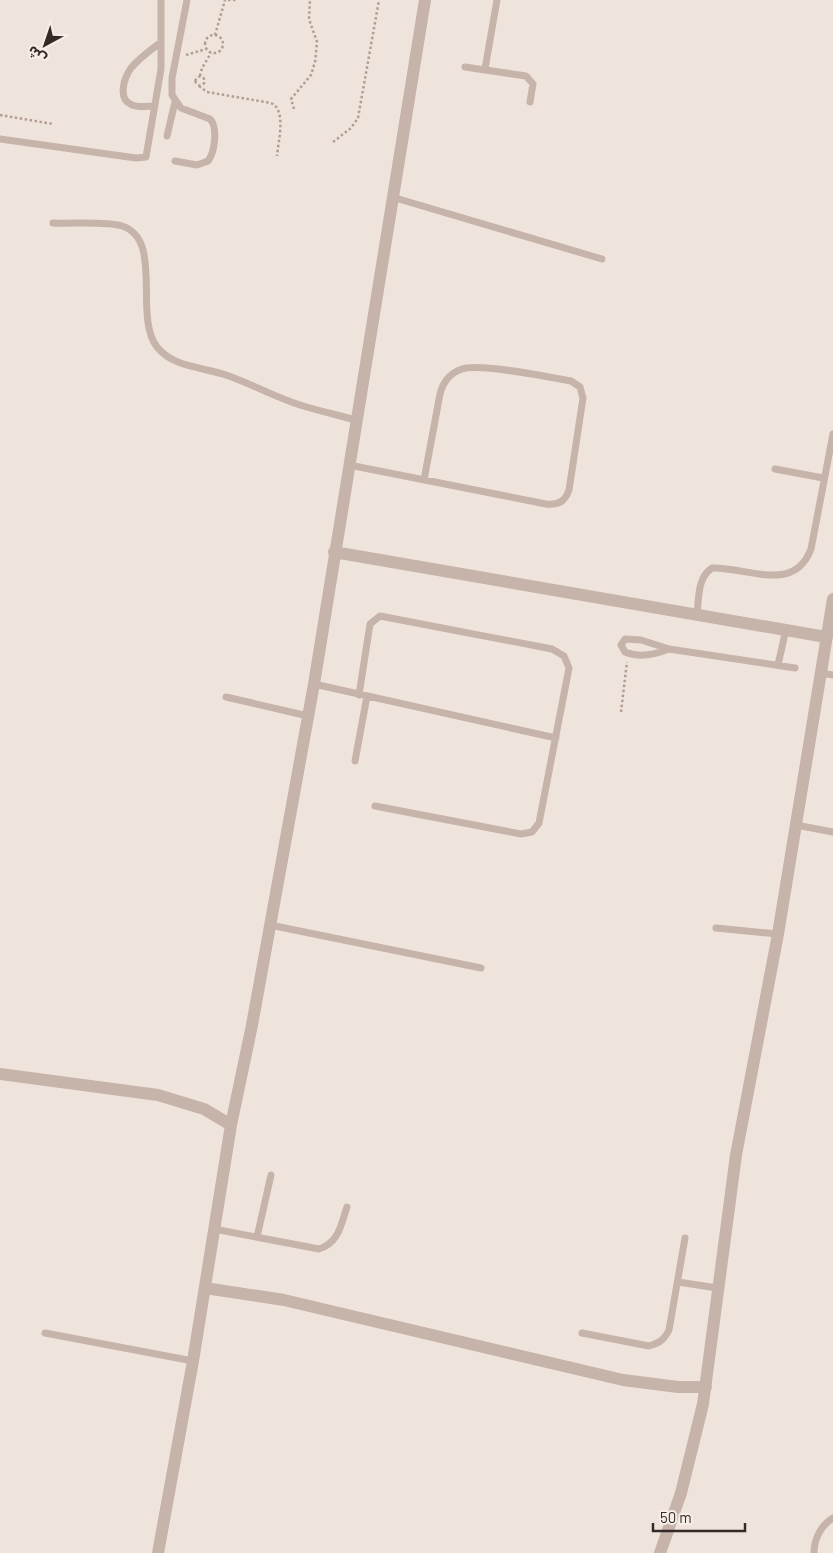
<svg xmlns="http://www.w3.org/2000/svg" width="833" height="1553" font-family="Barlow,'Noto Sans Arabic',sans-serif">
<rect width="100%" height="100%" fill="#efe4dc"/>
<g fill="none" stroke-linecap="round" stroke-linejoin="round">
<path stroke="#b29d93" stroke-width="2.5" stroke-dasharray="2.5 2.5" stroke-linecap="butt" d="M228 0H236
M205 44a9 9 0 1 1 18 0a9 9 0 1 1-18 0Z
M215 35 225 0
M186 55 206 49
M200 76 202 68 211 53
M195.5 81a4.5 4.5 0 1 1 9 0a4.5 4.5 0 1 1-9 0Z
M199 86 207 92 271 103C287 110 278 142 277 156
M294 109 291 99 311 75 315 62 317 42 309 19 310 0
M0 115 53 124
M333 142 351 128 358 118 379 0
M621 712 627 662"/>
<path stroke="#c6b3a9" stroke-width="7" d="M465 67 526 76 533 84 530 102
M485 69 497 0
M155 106C148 106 139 108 132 105 117 99 124 78 131 68 139 58 151 50 161 42
M167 136 175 102
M0 139 136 158 146 157 161 69V0
M175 161 197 165 208 161C215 152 218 127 210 119L181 108 172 95V78L187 0
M392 197 602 259
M53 223C71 224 106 221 122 226 164 239 133 316 157 347 174 368 203 367 226 375 252 384 275 397 300 405 319 411 338 415 356 420
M349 465 546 504C558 505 565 502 569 490L583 398 580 387 571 381C549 377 480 363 462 369 450 373 443 382 440 394L424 480
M775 469 823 478
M697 615C699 598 697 578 712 568 748 567 794 594 811 549L833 434
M669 649C654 655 639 658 625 652L621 645 625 639 641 640 669 649 795 668
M778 665 786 629
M821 673 833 675
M314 684 556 738
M359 695 370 624 380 616 552 649 564 656 569 668 539 823 532 832 521 834 375 806
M226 697 308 716
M355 761 367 696
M796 825 833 832
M270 925 481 968
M716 928 778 934
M214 1229 319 1249C339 1243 341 1224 347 1207
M257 1237 271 1175
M678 1282 717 1288
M45 1333 193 1361
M582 1333 649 1346C659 1343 664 1340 669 1330L685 1238
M814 1553C814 1539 821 1525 833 1518"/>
<path stroke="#c6b3a9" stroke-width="12" d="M334 552 826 637
M0 1074 158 1095 204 1109 231 1125
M205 1288 284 1300 623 1380 678 1387H706
M158 1553 193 1361 231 1125 252 1025 314 684 425 0
M660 1553 681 1493 703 1404 736 1155 778 934 833 599"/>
</g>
<g transform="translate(45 45) rotate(220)" stroke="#f7efe7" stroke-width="4" paint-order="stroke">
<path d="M0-4L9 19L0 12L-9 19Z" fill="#342b28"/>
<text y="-8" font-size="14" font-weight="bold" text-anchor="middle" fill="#342b28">ش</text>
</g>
<path d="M653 1523v8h92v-8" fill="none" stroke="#342b28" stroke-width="2.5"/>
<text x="660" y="1523" font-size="15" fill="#342b28" stroke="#f7efe7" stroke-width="4" paint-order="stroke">50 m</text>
</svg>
